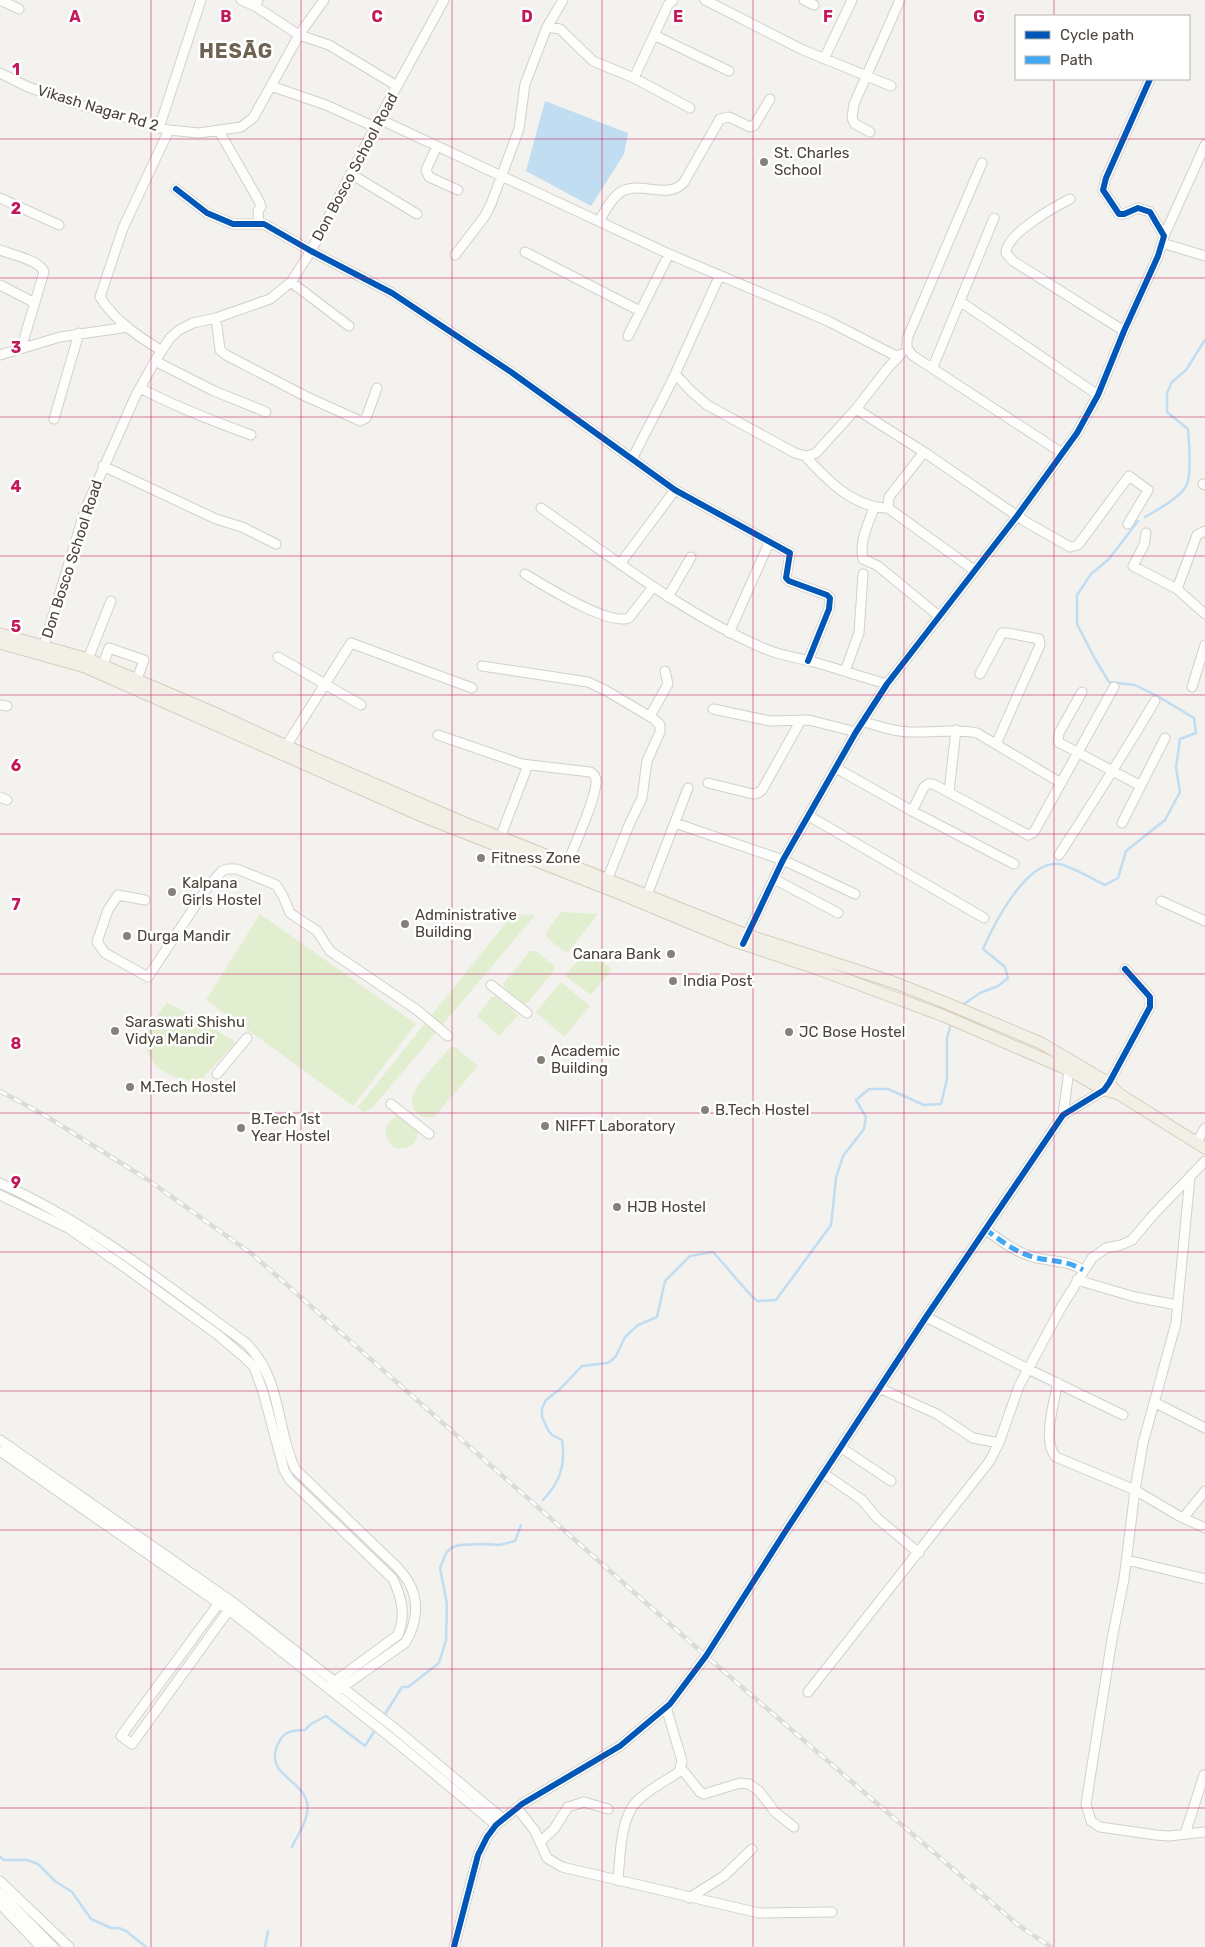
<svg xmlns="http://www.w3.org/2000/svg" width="1205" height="1947" font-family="Rubik,sans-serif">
<rect width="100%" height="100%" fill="#f4f2ee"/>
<path fill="#e1eecf" d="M561 912 598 914 568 952H565L547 938 546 933Z
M260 914 416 1024 353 1106 206 1000Z
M513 914 535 915 374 1106 365 1112 357 1108Z
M587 949 612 969 591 995 565 976Z
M530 951H536L554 966V971L527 1003 523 1004 504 987 503 984Z
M561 982 590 1006 564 1037 536 1012Z
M496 996 518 1015 499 1036 477 1016 492 997Z
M167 1002 236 1042 200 1081C170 1079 148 1070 144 1036Z
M451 1047H455L478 1066 435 1116C428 1118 422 1118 417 1113 414 1109 411 1103 412 1098 416 1082 441 1059 451 1047Z
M397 1116 403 1117 418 1130C418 1145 408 1151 394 1148 383 1136 382 1125 397 1116Z"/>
<path fill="#c0ddf1" d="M545 101 628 133 624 154 591 206 526 171Z"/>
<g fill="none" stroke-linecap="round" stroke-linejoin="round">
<path stroke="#c0ddf1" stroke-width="2.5" d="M1145 517C1157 510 1182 497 1187 484 1192 472 1189 443 1188 429L1167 412V393L1172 382 1186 370 1205 340
M961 1006 980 993 998 986 1008 978 1005 967 983 949C994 924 1026 860 1059 864 1069 865 1094 880 1105 885L1118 878 1126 851 1165 820 1180 792 1176 768 1180 739 1196 733 1194 718 1159 697 1135 685 1109 682 1095 659 1077 624V595L1091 574 1109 559 1138 521
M543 1500C560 1482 566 1465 562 1440L552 1435 548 1430 542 1417V1408L546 1400 560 1389 582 1366 607 1363 611 1361 616 1356 625 1337 638 1325 657 1317 665 1281 690 1256 713 1252C728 1268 741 1286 757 1301L776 1300 831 1225 836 1178 843 1156 864 1129 866 1117 856 1100 869 1089H888L924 1105 941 1104 947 1079V1038L951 1023
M292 1847C298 1834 310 1818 307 1803 302 1778 262 1775 279 1742 284 1731 294 1730 305 1730L311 1724 326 1716 365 1746 402 1687H408L439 1663 446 1640 447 1604 440 1568 446 1553 451 1548 459 1545 484 1544 499 1545 515 1541 521 1525
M0 1857 4 1860H27L38 1864 55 1881 72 1892 91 1919 111 1928H119L126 1931 146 1947
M265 1947 268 1931"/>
<g stroke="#d2d0cb" stroke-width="11">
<path id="minor" d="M0 0 19 9
M241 0 255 6 258 0
M324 0 299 35 329 45 397 86
M705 0 801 49 891 86
M804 0 814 5
M255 6 299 35 271 86
M547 27 560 29 593 61 634 78 690 108
M654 35 729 71
M824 59 852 0
M0 73 28 87 70 102 169 130 199 133 241 127 253 118 271 86 326 105 375 127
M634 78 668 5 673 0
M379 119 669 254 828 321 898 357
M159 128 201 0
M219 131 259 201 261 207 258 211 259 224
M870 132 855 124 852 118 854 104 900 0
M437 146 426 170 429 177 458 190
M982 163 907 339V348L912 355 1062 453
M351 174 417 214
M176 189 207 213 233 224H264L311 251 392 293 511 372 675 490 790 553 786 578 789 581 827 595 830 598 829 609 808 661
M0 198 59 225
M1070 199C1054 207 1006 234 1006 253L1013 261 1124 331
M599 221C604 213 609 202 617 195 635 177 668 202 684 182L720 119 729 117 750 127 754 126 770 99
M1164 236 1205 145
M1162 243 1205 256
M0 250C12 255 40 260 44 272L21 349
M525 252 640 311
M455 255 485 216 491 204 519 129 525 84 547 27 563 0
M291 282 349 326
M0 285 35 303
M961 302 1098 395
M216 318 220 350 226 355 305 396 356 419 360 421 366 418 377 388
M628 336 669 254
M162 351C139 337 114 320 100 297L123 228 169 130
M0 355 60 337 128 327
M155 361 214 391 266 412
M933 367 994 218
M675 374 691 391 707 405 795 453C804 456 808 457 816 453L856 409 887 369 901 354
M140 388C176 407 213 421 251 435
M856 409 924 452 1026 522 1070 547 1078 545 1129 476 1148 490 1128 524
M54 419 79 333
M924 452 889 497 888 508 974 570
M805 456C827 480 854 508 888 508
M632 459 671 383 719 277
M103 466 216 519 242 527 276 544
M1203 484 1205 485
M541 508C613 558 682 613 763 648 778 655 794 657 810 661 836 668 861 677 887 684
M874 508C868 524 859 542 863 559L878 566 940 617
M1146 533 1144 545 1133 566 1177 589 1205 614
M620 564 675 490
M525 574C545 586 608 626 629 618L653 587
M1177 589 1197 535 1205 531
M668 597 691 557
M729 633 769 543
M42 652 85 510 135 397 155 361 170 338 179 330 193 323 216 318 270 299 291 282 311 251 379 119 444 0
M278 657 361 705
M88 659 111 601
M103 665 109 648 144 660 137 679
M482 666 588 682 605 690 654 719 660 725V732L647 761 642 798 629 825 607 880
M845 671 859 633 863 574
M980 674 1002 633H1008L1039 639 1040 645 996 744
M1192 687 1205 645
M1082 692 1059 733 1058 742 1141 786
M0 705 7 706
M713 709 770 721 809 720 856 732
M650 716 668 684 665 671
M864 722C879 726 894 732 910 732 933 733 955 728 977 733L1061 783 1034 832 1028 835 933 784H928L924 787 912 811
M438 735 522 764 590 772C594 774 596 776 596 781 597 796 574 847 567 864
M286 746 351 643 472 688
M836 768 912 811 1014 864
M708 783 753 794 758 793 762 790 801 720
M1061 783 1114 687
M949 792 956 730
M0 797 7 800
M809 816 984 918
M675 823 783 860 855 894
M1122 823 1165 738
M500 838 528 765
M1059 855C1092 804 1124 753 1155 701
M774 879 838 913
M647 895 688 788
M145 900 118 895 108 910 97 942 105 953 148 977 207 888 222 871 227 869H237L276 885 283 896 290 913 317 931 330 951 417 1010 448 1036
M1161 901 1205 921
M745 939 783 860 856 732 887 684 1017 516 1077 433 1098 395 1124 331 1158 256 1164 236 1150 212 1138 208 1124 214H1119L1103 190 1106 178 1150 79
M491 985 527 1013
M217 1074 247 1038
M391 1104 429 1134
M1063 1115 1069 1070 1071 1066
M1196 1143 1205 1128
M1190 1177 1176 1323 1143 1443 1135 1490 1124 1579 1112 1639 1086 1804 1091 1821 1100 1827 1156 1835 1169 1836 1205 1832
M0 1183C91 1224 166 1285 246 1343 283 1381 275 1425 295 1469L397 1567C401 1572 406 1577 409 1583 420 1602 416 1626 405 1643L334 1693
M0 1195 68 1228 123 1266 218 1335 245 1358 254 1367 263 1392 284 1470 290 1480 393 1579C402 1599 406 1615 398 1635L327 1687
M985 1229C1000 1240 1015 1252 1033 1257 1051 1262 1067 1260 1083 1270
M1077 1280 1135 1297 1177 1305
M926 1317 1028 1369 1123 1415
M1058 1383C1054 1401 1042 1443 1056 1457L1135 1490 1179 1516 1205 1528
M879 1388 937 1414 973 1438 999 1443
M1154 1402 1205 1428
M0 1440 234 1603 397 1730 503 1819
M840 1447 891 1481
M0 1451 234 1614 390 1737 496 1825
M823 1473 862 1500 877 1518 919 1553
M1183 1518 1205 1491
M1127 1560 1205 1579
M222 1599 121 1736 132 1744 231 1607
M808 1692 989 1462 999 1443 1019 1386 1062 1306 1092 1258 1106 1248 1121 1245 1132 1240 1154 1214 1205 1161
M681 1768 700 1792 704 1794 740 1783 749 1784 759 1791 775 1812 794 1827
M517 1808 535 1831 547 1858 562 1867 759 1913 832 1912
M1185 1834 1204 1775
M540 1842 554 1829 568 1807 584 1802 608 1809
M0 1881 69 1947
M618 1881C620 1858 620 1818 637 1801 648 1790 665 1781 679 1772L682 1761 666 1707
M0 1893 53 1947
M689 1898 724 1876 752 1849
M0 1904 41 1947
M454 1947 478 1855 487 1837 496 1825 522 1804 620 1746 670 1704 706 1656 785 1532 926 1317 1063 1115 1104 1090 1109 1083 1150 1007V997L1125 969"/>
</g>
<g stroke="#d6cebb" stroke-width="13">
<path id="major" d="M0 634 88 659 217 714 286 746 465 823 747 935 893 982 946 1003 1041 1043 1109 1083 1119 1094 1205 1148
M0 643 85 667 424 817 618 893 731 940 815 968 944 1016 1069 1070 1104 1090 1119 1094"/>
</g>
<use href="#minor" stroke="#fdfdfc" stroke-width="9"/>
<use href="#major" stroke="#f2efe6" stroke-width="11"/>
<g stroke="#dbdbda" stroke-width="4.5">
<path id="rail" d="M0 1091 46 1116 148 1180 252 1254 706 1656 1018 1925 1051 1947"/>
</g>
<use href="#rail" stroke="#fff" stroke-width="2.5" stroke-dasharray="8" stroke-linecap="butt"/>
<path stroke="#3fa9f5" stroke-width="5" stroke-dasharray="10 5" stroke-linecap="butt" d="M985 1229C1000 1240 1015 1252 1033 1257 1051 1262 1067 1260 1083 1270"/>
<g stroke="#fff" stroke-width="9">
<path id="cycleway" d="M176 189 207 213 233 224H264L311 251 392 293 511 372 675 490 790 553 786 578 789 581 827 595 830 598 829 609 808 661
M743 944 783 860 856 732 887 684 1017 516 1077 433 1098 395 1124 331 1158 256 1164 236 1150 212 1138 208 1124 214H1119L1103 190 1106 178 1150 79
M454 1947 478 1855 487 1837 496 1825 522 1804 620 1746 670 1704 706 1656 785 1532 926 1317 1063 1115 1104 1090 1109 1083 1150 1007V997L1125 969"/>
</g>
<use href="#cycleway" stroke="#0057b8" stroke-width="6"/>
</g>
<path fill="none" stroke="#c2185b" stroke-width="1" stroke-opacity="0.55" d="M151 0V1947M301 0V1947M452 0V1947M602 0V1947M753 0V1947M904 0V1947M1054 0V16M1054 79V1947M0 139H1205M0 278H1205M0 417H1205M0 556H1205M0 695H1205M0 834H1205M0 974H1205M0 1113H1205M0 1252H1205M0 1391H1205M0 1530H1205M0 1669H1205M0 1808H1205"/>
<g fill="#868178" stroke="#fff" stroke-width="2">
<circle cx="764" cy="162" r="5"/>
<circle cx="481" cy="858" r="5"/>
<circle cx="172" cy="892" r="5"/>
<circle cx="405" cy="924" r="5"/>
<circle cx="127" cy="936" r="5"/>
<circle cx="671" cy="954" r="5"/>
<circle cx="673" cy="981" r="5"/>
<circle cx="115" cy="1031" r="5"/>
<circle cx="789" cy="1032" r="5"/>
<circle cx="541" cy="1060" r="5"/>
<circle cx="130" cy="1087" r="5"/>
<circle cx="705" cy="1110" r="5"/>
<circle cx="545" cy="1126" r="5"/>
<circle cx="241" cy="1128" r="5"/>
<circle cx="617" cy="1207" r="5"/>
</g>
<g text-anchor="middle" stroke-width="5" stroke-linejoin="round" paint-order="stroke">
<g font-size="15" fill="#4b4439" stroke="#fff">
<text transform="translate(98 108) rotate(17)" y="5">Vikash Nagar Rd 2</text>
<text transform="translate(355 167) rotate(-62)" y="5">Don Bosco School Road</text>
<text transform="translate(72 559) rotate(-72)" y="5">Don Bosco School Road</text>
</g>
<g font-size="15" fill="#4b4439" stroke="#fff" text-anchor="start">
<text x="774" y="158">St. Charles<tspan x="774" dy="17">School</tspan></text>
<text x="491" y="863">Fitness Zone</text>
<text x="182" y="888">Kalpana<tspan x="182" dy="17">Girls Hostel</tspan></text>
<text x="415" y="920">Administrative<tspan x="415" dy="17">Building</tspan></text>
<text x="137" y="941">Durga Mandir</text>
<text x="661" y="959" text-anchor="end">Canara Bank</text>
<text x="683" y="986">India Post</text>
<text x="125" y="1027">Saraswati Shishu<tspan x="125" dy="17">Vidya Mandir</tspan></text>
<text x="799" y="1037">JC Bose Hostel</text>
<text x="551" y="1056">Academic<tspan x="551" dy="17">Building</tspan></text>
<text x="140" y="1092">M.Tech Hostel</text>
<text x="715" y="1115">B.Tech Hostel</text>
<text x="251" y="1124">B.Tech 1st<tspan x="251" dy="17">Year Hostel</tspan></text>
<text x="555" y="1131">NIFFT Laboratory</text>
<text x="627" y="1212">HJB Hostel</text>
</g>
<g font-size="20" font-weight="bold" letter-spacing="1" fill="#6e6250" stroke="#fff">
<text x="236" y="58">HESĀG</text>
</g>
</g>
<g font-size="16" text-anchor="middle" font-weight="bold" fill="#c2185b" stroke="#fff" stroke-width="5" stroke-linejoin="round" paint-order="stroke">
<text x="75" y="22">A</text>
<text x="226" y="22">B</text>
<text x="377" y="22">C</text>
<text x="527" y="22">D</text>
<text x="678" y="22">E</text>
<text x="828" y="22">F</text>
<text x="979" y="22">G</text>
<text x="16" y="75">1</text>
<text x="16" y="214">2</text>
<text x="16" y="353">3</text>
<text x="16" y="492">4</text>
<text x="16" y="632">5</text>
<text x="16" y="771">6</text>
<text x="16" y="910">7</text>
<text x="16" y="1049">8</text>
<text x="16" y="1188">9</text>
</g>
<rect x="1015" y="15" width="175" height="65" fill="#ffffff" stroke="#b7b4b0"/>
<rect x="1025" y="31" width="25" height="8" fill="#0057b8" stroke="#b7b4b0"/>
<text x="1060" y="40" font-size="15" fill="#4b4439">Cycle path</text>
<rect x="1025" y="56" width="25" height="8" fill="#3fa9f5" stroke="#b7b4b0"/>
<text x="1060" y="65" font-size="15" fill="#4b4439">Path</text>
</svg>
